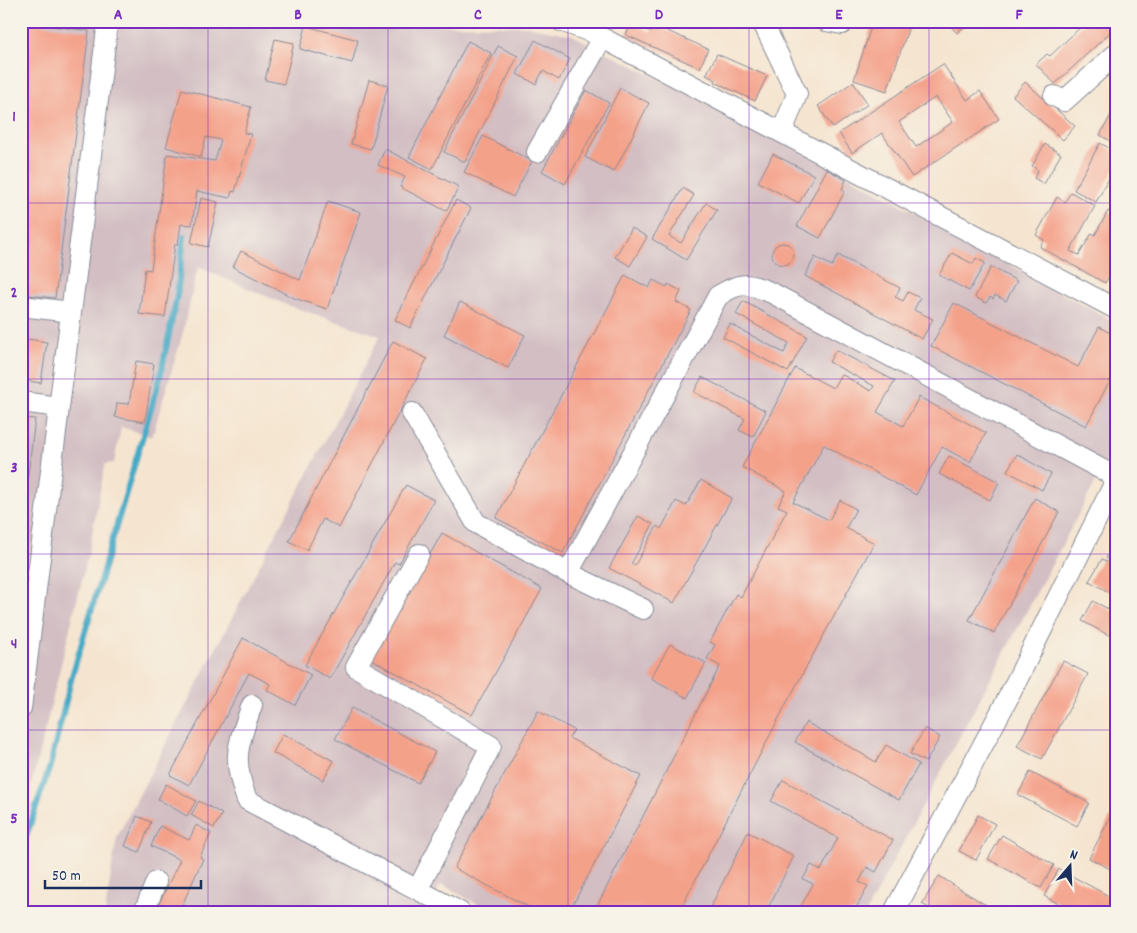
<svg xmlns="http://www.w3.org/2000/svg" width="1137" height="933" font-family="Dekko,sans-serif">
<rect width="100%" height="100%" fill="#f7f3e8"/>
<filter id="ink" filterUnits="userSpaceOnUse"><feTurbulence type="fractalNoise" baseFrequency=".02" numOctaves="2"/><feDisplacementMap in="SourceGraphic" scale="10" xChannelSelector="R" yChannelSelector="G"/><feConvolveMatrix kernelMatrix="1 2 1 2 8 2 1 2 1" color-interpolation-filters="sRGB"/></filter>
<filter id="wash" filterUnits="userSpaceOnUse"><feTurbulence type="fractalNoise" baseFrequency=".0096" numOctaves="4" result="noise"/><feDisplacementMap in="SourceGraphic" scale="20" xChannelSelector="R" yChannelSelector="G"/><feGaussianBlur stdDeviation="1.12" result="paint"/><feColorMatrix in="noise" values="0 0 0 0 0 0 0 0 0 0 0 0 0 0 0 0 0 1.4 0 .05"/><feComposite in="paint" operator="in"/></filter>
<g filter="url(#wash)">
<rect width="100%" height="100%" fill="#f5e5d0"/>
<path fill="#d2bec3" d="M21 21H417L418 25 527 26 572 35 830 166 1116 323V444L866 912H491L441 884 426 912H105L117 837 380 336 287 305 198 267 182 336 152 437 121 427 114 463 105 464 89 551 32 782 21 809Z"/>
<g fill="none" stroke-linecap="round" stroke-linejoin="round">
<path stroke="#46aac6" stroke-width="6" d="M21 852 50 766 72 676 160 378 177 296 184 237"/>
</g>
<g id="blocks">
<path fill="#f4a18a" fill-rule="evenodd" d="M873 21H911L887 91 854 80Z
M945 21H970L957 33Z
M1087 21H1116V27L1055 84 1036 64 1047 54 1050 56Z
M21 22 89 31 55 298 21 294Z
M631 23 651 32 654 25 708 49 700 68 626 35Z
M306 26 358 40 352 63 300 49Z
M275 39 294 43 284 84 265 80Z
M535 40 570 59 559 80 543 71 536 84 517 74Z
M468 41 491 53 432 169 409 157Z
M498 46 518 56 465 162 444 152Z
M717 54 767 76 755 101 715 82 716 80 706 75Z
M943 64 967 100 980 91 999 119 912 177 882 133 852 153 839 133ZM936 97 953 122 916 147 899 122Z
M369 80 388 85 371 149 351 144Z
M853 82 868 104 833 128 818 106Z
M1025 82 1075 126 1063 140 1013 96Z
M620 88 649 103 614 172 585 157Z
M182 89 251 107 244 133 251 134 235 192 232 191 230 198 197 191 192 225 181 224 178 244H175L165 317 139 314 145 269 151 270 167 154 215 161 221 140 206 137 201 157 166 147Z
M586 90 609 103 565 184 542 171Z
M1116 106V144L1100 135Z
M483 136 532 161 513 197 464 172Z
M1100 143 1116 152V166L1096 202 1074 190Z
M1045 144 1061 154 1044 184 1034 178 1038 170 1032 166Z
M385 149 459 187 446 211 400 187 405 177 378 165Z
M773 154 814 175 799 203 758 182Z
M827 169 846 180 842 189 845 191 820 238 797 226Z
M683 188 694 195 669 236 681 243 706 203 717 210 686 260 652 239Z
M1071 192 1095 206 1070 251 1079 255 1092 233 1095 235 1108 211 1116 215V263L1105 283 1040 247 1044 240 1036 235 1057 197 1065 202Z
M201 198 218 202 208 247 191 243Z
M456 200 471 208 410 328 395 320Z
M328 201 361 212 327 309 294 298 233 267 241 251 300 280Z
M632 228 647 237 630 266 615 257Z
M772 254a11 11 0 1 1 22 0a11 11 0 1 1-22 0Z
M952 253 973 264 976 258 985 263 969 291 939 275Z
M838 255 900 288 895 297 903 301 908 292 920 298 914 310 933 319 922 339 805 276 815 257 832 266Z
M991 267 1017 281 1006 301 995 295 993 299 990 297 986 303 975 297Z
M625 275 649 288 653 280 667 287 668 284 681 291 676 302 691 310 563 553 496 518Z
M743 301 807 336 788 372 723 337 730 324 784 353 789 343 736 314Z
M460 302 525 335 508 368 444 335Z
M954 303 1078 367 1099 327 1116 336V369L1086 426 931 346Z
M21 338 47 342 41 383 21 380Z
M393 341 427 359 339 528 323 519 307 550 289 541Z
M836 350 895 381 877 412 903 426 919 397 986 433 970 462 942 447 916 495 824 445 793 502 829 520 840 500 856 509 846 528 874 543 785 706 679 912H594L720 666 707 659 715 645 710 642 736 594 741 597 787 510 778 506 786 491 742 467 795 368 833 388 841 374 871 391 874 386 829 362Z
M136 361 154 364 145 422 115 417 117 403 129 404Z
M702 377 766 411 753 437 739 430 745 419 694 392Z
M21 418 35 419 22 522H21Z
M1017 454 1051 474 1042 490 1007 471Z
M949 456 999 482 990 500 939 474Z
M701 480 732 498 674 603 609 568 638 516 653 524 631 564 635 565 657 526 661 529 676 501 686 506Z
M406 485 434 500 399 564 395 562 330 679 305 665Z
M1035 498 1059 512 994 633 969 620Z
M442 533 542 589 472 715 371 659Z
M1116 539V563L1106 558Z
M1102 559 1116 567V596L1089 581Z
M1093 601 1116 613V639L1082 621Z
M243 638 311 675 295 705 267 690 270 684 249 673 189 785 170 775Z
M670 644 706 663 687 698 651 678Z
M1063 661 1088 674 1042 759 1017 746Z
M352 708 435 752 418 783 335 739Z
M538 711 574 730 569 738 641 776 569 912H538L454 868Z
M806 722 876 762 886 745 919 764 899 800 795 742Z
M925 728 940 737 926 762 910 754Z
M283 734 334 761 323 780 273 753Z
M1030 772 1089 803 1077 826 1018 795Z
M783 780 893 840 876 872 867 867 859 882 868 886 854 912H798L813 884 803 879 811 865 821 870 838 838 771 801Z
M166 784 196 801 187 816 158 799Z
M199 801 222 814 214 828 191 815Z
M1116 806V872L1089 858Z
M978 815 995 824 976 860 959 851Z
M137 816 151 822 139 852 125 846Z
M196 825 211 833 200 857 203 859 179 912H155L180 860 151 846 160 826 189 840Z
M748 832 794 856 766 912H708Z
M1002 835 1054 865 1041 888 988 859Z
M1059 869 1116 900V912H1074L1044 896Z
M939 876 997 912H936L922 904Z"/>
</g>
</g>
<g filter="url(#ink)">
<use href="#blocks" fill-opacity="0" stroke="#888a97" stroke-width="1"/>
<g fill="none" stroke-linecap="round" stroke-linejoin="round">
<g stroke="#888a97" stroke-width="22">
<path id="minor" d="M561 21 591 32 1116 309
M762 21 797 94 782 132
M826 21 842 24
M1054 96 1064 101 1116 54
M537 152 602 38
M21 306 71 312
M21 402 59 407
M412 413 476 523 568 573 643 609
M568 573 718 296C741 281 747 283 772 293L1116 477
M252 705C238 745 231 758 247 800L460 912
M21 708 108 21
M418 889 491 746 356 667 419 554
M144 912 156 882
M894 912 1008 698 1116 480"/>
</g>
<use href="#minor" stroke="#fff" stroke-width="20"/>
</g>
</g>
<path fill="none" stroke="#7b2cbf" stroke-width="1" stroke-opacity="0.55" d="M208 21V912M388 21V912M568 21V912M749 21V912M929 21V912M21 203H1116M21 379H1116M21 554H1116M21 730H1116"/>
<rect width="1137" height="933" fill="none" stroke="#f7f3e8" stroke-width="55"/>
<g transform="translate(1070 866) rotate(19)" stroke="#f7f3e8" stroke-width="4" paint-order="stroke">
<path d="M0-4L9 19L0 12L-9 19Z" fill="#1b2f5e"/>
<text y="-8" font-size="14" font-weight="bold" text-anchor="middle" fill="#1b2f5e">N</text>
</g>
<path d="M45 880v8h156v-8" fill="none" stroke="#1b2f5e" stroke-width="2.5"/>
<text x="52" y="880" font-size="15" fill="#1b2f5e" stroke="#f7f3e8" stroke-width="4" paint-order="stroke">50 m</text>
<rect x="28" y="28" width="1082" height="878" fill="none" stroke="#7b2cbf" stroke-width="2"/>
<g font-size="16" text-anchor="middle" font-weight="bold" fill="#7b2cbf">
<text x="118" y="19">A</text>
<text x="298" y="19">B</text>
<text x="478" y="19">C</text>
<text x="659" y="19">D</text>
<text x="839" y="19">E</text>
<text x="1019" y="19">F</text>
<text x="14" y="121">1</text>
<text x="14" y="297">2</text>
<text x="14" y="472">3</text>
<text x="14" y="648">4</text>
<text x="14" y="823">5</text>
</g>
</svg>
